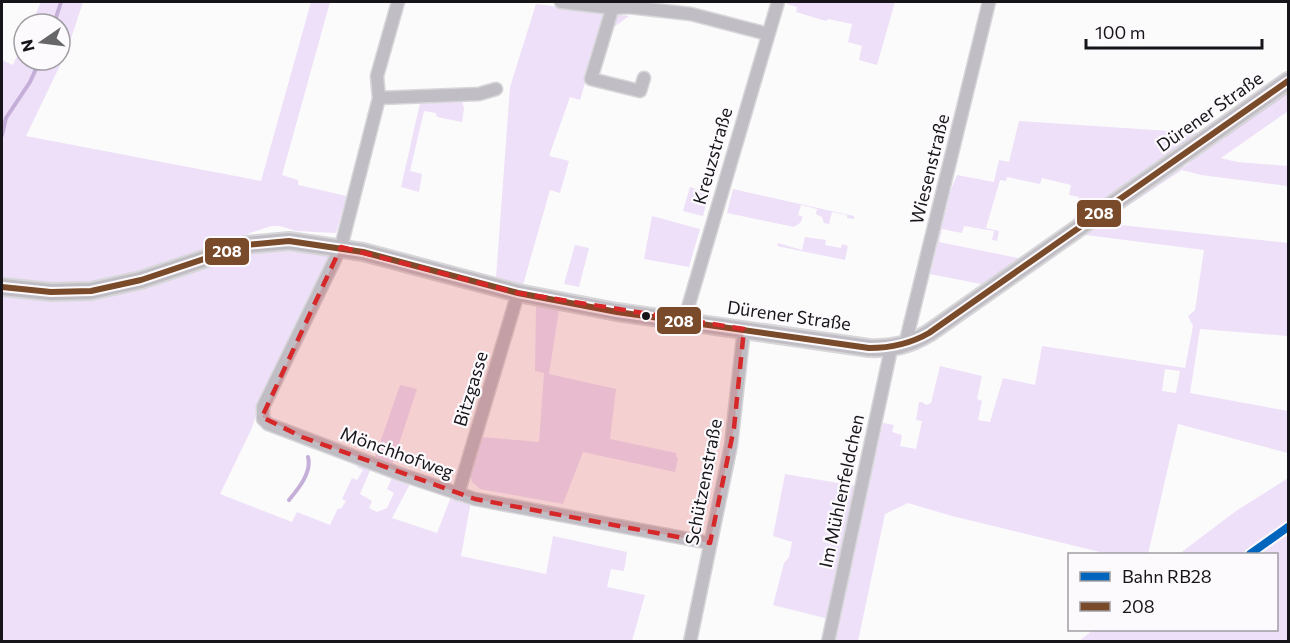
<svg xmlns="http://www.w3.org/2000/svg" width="1290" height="643" font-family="Commissioner,sans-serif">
<rect width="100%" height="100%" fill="#fcfbfc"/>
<path fill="#ede0f8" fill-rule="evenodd" d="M41 2H83L67 51 26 136 261 181 311 2H330L282 175 298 180V185L347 196 336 233 296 231 280 226H271L250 233 220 247 172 264 80 287 2 281V60L13 65 24 40V60H60V24H31Z
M788 2H895L877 65 859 60 862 46 848 42 852 24 828 19 826 21 796 12 797 7 787 4Z
M536 4 629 16 598 39 580 100 570 97 549 156 569 161 560 193 550 190 523 285 496 278 510 87Z
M1288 71V74L1073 223 1079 197 1069 195 1071 185 1042 178 1040 184 1007 177 1006 181 1000 180 986 228 999 231 997 241 992 240 994 231 964 226 962 233 942 229 939 242 1023 259 986 285 930 274 950 192 957 175 994 182 999 160 1009 162 1019 121 1200 133Z
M1288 87V111L1221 158 1237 162 1288 166V186L1201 175 1182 170 1102 223 1288 243V336L1200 329 1190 393 1288 411V453L1178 424 1148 554H1108L952 516 908 503 885 514 858 641H824L829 619 773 605 784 563 789 557 792 542 773 536 785 474 856 486 865 447 877 449 883 423 894 425 892 432 902 435 900 446 916 449 922 421 916 420 919 402H922L926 405 931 403 940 366 982 376 977 399 982 401 978 420 990 422 1003 378 1035 385 1042 346 1185 368 1193 326 1188 316 1195 310 1204 250 1086 235 1084 232 1177 165 1184 167 1190 163 1188 159ZM1165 369 1180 371 1176 393 1162 391Z
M462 101 464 109 462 122 437 117 436 113 424 111 410 171 422 174 419 192 401 187 420 103Z
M690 187 709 193 703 216 683 211Z
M733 189 854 216V219L847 218V215L832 212 829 224 824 223 822 217 816 214 817 209 801 205 798 215 803 217 800 223 794 227 727 213Z
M652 216 700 229 689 267 644 259Z
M805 237 826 240 825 245 841 248 842 244 848 246 845 260 777 246 778 243 802 250Z
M285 245 332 255 256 414 252 428 220 494 292 522 297 512 330 525 338 508 341 509 346 501 342 499 352 478 357 480 363 470 357 467 360 462 372 466 360 494 372 501 369 508 377 512 387 508 394 493 387 489 392 478 411 482 392 518 437 533 451 497 471 501 461 556 546 574 553 536 627 552 624 571 611 569 607 587 645 595 632 641 2 642V292L29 296Z
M575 245 589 248 579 287 564 284Z
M536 305 559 310 549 374 616 389 610 439 676 453V457L678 458 675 472 583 452 563 504 480 489 472 482 470 473 480 437 539 442 544 373 535 371Z
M400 385 417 389 392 465 374 460Z
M1288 478V641H1079L1093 630H1276V554H1179L1236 511Z"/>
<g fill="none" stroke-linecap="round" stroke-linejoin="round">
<path stroke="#c5afd8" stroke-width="4" d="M54 24 61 2
M2 135 6 118 30 82 40 60
M1225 135 1288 91
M289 500C299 488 312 472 308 457"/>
<g stroke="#d7d6d8" stroke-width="15">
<path id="minor" d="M561 2 612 8 629 7 691 14 768 34
M614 3 591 79 640 91 644 78
M496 89 479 94 379 98 341 247 263 407V419L268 424 400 474 475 499 710 543
M379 98 377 76 398 2
M684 321 778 2
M905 345 989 2
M458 494 518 293
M690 642 731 445 744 329
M828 642 891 349"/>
</g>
<g stroke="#d7d6d8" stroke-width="20">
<path id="tertiary" d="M2 287 51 292 91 291 141 280 246 245 289 241 363 252 518 293 617 312 869 348C892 349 909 345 929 333L1288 81"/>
</g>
<use href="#minor" stroke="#c0bdc5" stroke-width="12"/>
<use href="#tertiary" stroke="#c0bdc5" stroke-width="16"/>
<g stroke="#fcfafd" stroke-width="10">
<path id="bus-1" d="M2 287 51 292 91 291 141 280 246 245 289 241 363 252 518 293 617 312 869 348C891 348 910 344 929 333L1288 81"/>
</g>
<use href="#bus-1" stroke="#7a4b2a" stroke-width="6"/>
<g stroke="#fcfafd" stroke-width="12">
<path id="rail-1" d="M1250 554 1288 527"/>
</g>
<use href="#rail-1" stroke="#0065bd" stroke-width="8"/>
</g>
<path fill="#d62828" fill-opacity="0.2" stroke="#d62828" stroke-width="4.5" stroke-dasharray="12 8" stroke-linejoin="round" d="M341 247 518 293 744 329 734 428 710 543 475 499 302 437 262 417Z"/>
<circle fill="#17151a" stroke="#fcfafd" stroke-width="2" cx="646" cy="316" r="5"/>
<g text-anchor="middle" stroke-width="4.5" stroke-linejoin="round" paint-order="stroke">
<g font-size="18" fill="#17151a" stroke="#fcfafd">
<text transform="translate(1210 112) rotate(-35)" y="6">Dürener Straße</text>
<text transform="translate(713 156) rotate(-74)" y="6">Kreuzstraße</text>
<text transform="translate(930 169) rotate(-76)" y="6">Wiesenstraße</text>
<text transform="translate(789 316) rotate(8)" y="6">Dürener Straße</text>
<text transform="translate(471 389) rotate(-73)" y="6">Bitzgasse</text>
<text transform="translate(397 453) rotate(20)" y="6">Mönchhofweg</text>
<text transform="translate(704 482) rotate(-79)" y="6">Schützenstraße</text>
<text transform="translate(842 491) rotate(-78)" y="6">Im Mühlenfeldchen</text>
</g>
</g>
<g stroke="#fcfafd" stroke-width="2">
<rect x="1076" y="199" width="46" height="29" rx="6" fill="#7a4b2a"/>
<rect x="204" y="237" width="46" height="29" rx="6" fill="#7a4b2a"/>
<rect x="656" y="306" width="46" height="29" rx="6" fill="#7a4b2a"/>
</g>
<g font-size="16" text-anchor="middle" font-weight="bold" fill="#fff">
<text x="1099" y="219">208</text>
<text x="227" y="257">208</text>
<text x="679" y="327">208</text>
</g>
<rect width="1290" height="643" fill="none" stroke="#17151a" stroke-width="6"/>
<rect x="1068" y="553" width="210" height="78" fill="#fcfafd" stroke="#a09ea2" stroke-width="1.5"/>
<rect x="1080" y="572" width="30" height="9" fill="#0065bd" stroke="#a09ea2" stroke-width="1.5"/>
<text x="1122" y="583" font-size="18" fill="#17151a">Bahn RB28</text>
<rect x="1080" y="602" width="30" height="9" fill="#7a4b2a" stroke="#a09ea2" stroke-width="1.5"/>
<text x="1122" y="613" font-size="18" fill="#17151a">208</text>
<g transform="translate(42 42) rotate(256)"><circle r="28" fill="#fcfafd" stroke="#a09ea2" stroke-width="1.5"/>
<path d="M0-4.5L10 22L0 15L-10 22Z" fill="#676669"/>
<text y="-9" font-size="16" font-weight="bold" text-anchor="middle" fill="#17151a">N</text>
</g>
<path d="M1086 39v9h176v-9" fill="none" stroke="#17151a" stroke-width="3"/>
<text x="1095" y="39" font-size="18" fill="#17151a" stroke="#fcfafd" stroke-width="4.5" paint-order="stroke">100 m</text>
</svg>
